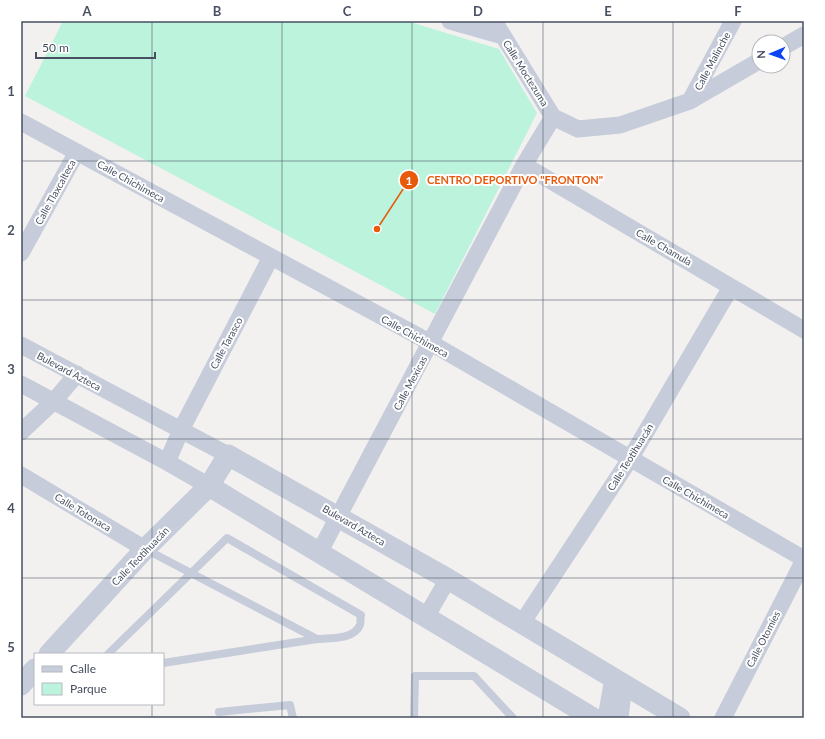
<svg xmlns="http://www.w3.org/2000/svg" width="825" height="739" font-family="Lato,sans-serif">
<rect width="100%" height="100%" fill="#f3f1f0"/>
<path fill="#bcf3dc" d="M63 21H407L499 49 537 113 435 314 25 96Z"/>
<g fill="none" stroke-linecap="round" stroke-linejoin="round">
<path stroke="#c6ccd9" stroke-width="8" d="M145 549 317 639
M108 654 227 538 361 615C360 618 361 623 360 625 354 640 329 638 317 639L163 663
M219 712 290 705 293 718
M414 718 415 676H474L513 718"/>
<path stroke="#c6ccd9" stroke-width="17" d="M450 21 503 36
M494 21 553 117
M783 47 804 35
M690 101 733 21
M553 117 578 129 620 125 690 101 759 61
M21 122 431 343 804 559
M524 165 804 330
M21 253 77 152
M21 345 228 455
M21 384 167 462 209 486
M21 432 54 401 77 374
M167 462 181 430 271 257
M21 475 145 549
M319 553 524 165 553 117
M426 617 448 579
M522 623 630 459 731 287
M606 718 613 678
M620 718 624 685
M723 718 804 560"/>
<path stroke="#c6ccd9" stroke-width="21" d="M209 486 593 718
M49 654 145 549 209 486 228 455 448 579 680 718
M21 685 35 669"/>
</g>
<path fill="none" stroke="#474f60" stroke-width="1" stroke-opacity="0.55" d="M152 21V654M282 21V718M412 21V718M543 21V718M673 21V718M21 161H804M21 300H804M21 439H804M21 578H804M152 704V718"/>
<g text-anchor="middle" stroke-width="4" stroke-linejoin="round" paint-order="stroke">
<g font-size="10" fill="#474f60" stroke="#fff">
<text transform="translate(712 61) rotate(-62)" y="4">Calle Malinche</text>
<text transform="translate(526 73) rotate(58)" y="4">Calle Moctezuma</text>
<text transform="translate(131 181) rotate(29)" y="4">Calle Chichimeca</text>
<text transform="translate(55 192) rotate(-61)" y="4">Calle Tlaxcalteca</text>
<text transform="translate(664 247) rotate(30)" y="4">Calle Chamula</text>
<text transform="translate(415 336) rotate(29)" y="4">Calle Chichimeca</text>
<text transform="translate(226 343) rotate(-62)" y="4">Calle Tarasco</text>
<text transform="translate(69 371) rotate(28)" y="4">Bulevard Azteca</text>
<text transform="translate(410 383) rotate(-62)" y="4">Calle Mexicas</text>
<text transform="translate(630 457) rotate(-58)" y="4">Calle Teotihuacán</text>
<text transform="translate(696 497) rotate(30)" y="4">Calle Chichimeca</text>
<text transform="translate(83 512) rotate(31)" y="4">Calle Totonaca</text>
<text transform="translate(354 525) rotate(30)" y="4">Bulevard Azteca</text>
<text transform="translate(140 556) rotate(-46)" y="4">Calle Teotihuacán</text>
<text transform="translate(763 639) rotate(-63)" y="4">Calle Otomíes</text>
</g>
</g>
<path fill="none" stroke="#e8590c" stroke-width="1.5" d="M377 229L409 180"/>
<g fill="#e8590c" stroke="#fff" stroke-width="1.5">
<circle cx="377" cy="229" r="4"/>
<circle cx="409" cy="180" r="10"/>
</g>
<g font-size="12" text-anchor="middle" font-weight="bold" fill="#fff">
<text x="409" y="185">1</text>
</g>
<g font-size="11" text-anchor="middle" font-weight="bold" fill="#e8590c" stroke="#fff" stroke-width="4" stroke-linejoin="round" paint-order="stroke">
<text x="515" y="184">CENTRO DEPORTIVO "FRONTON"</text>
</g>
<rect width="825" height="739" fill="none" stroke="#ffffff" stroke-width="44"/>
<rect x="34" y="653" width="130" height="52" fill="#ffffff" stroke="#b5b9bf"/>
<rect x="42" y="666" width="20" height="6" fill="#c6ccd9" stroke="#b5b9bf"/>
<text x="70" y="673" font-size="12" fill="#474f60">Calle</text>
<rect x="42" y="683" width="20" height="12" fill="#bcf3dc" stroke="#b5b9bf"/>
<text x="70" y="693" font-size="12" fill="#474f60">Parque</text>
<g transform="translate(771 54) rotate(268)"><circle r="19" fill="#ffffff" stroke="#b5b9bf"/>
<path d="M0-3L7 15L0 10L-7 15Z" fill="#0b45f3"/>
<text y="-6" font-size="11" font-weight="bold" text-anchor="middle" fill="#474f60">N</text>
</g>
<path d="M36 52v6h119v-6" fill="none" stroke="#474f60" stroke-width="2"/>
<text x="42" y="52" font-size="12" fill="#474f60" stroke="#ffffff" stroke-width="3" paint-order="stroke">50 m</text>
<rect x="22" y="22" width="781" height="695" fill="none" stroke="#474f60" stroke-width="1.5"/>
<g font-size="13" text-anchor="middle" font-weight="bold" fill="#474f60">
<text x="87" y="16">A</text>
<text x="217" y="16">B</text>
<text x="347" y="16">C</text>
<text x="478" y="16">D</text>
<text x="608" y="16">E</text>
<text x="738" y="16">F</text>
<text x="11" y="96">1</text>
<text x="11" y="235">2</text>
<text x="11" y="374">3</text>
<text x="11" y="513">4</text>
<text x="11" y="652">5</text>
</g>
</svg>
